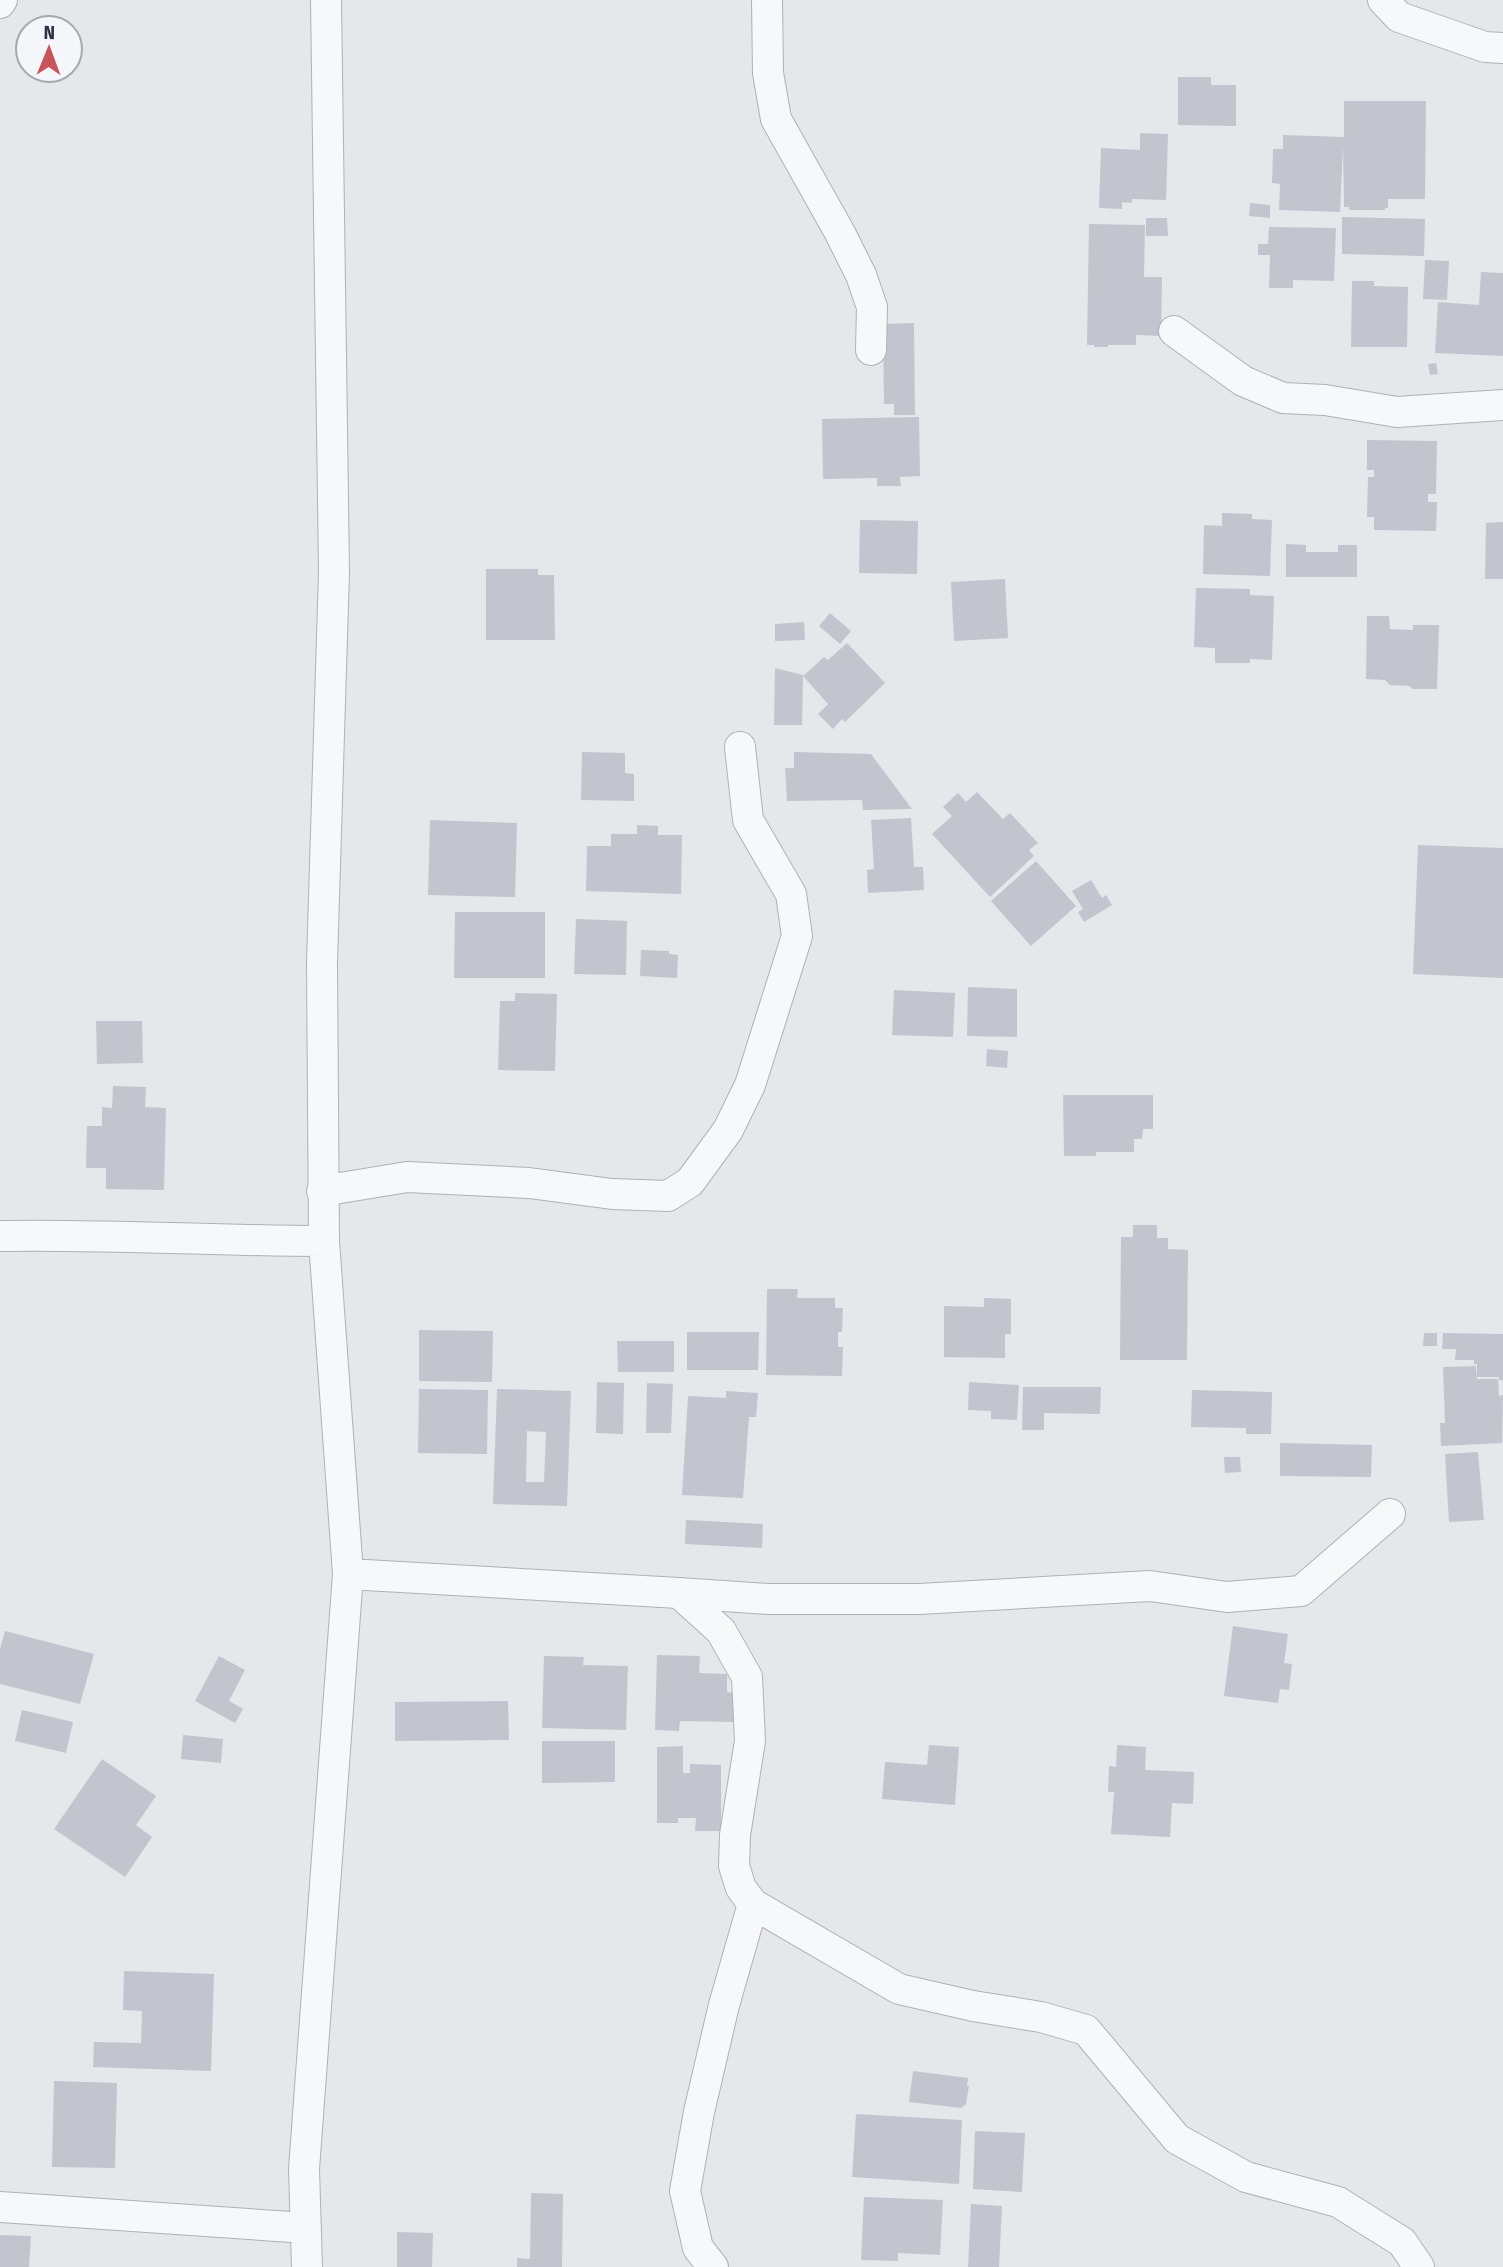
<svg xmlns="http://www.w3.org/2000/svg" width="1503" height="2267" font-family="'Fira Sans Condensed',sans-serif">
<rect width="100%" height="100%" fill="#e5e7eb"/>
<path fill="#c2c5ce" fill-rule="evenodd" d="M1178 77H1211V85H1236V126L1178 125Z
M1344 101H1426L1425 199H1388V208H1385V210H1349V207H1344L1343 146 1340 212 1279 210 1280 184 1272 183 1273 149H1283V135L1344 137Z
M1140 133 1168 134 1166 200 1132 199V203L1122 202V209L1099 208 1101 148 1140 150Z
M1250 203 1270 205V218L1249 216Z
M1342 217 1425 219 1424 256 1342 254Z
M1146 218H1167L1168 236H1146Z
M1089 224 1145 225 1144 277H1162L1161 336 1136 335V345H1108V347H1094V345H1087Z
M1269 227 1336 228 1334 281 1293 280V288H1269L1270 255H1258V244H1268Z
M1425 260 1449 261 1447 300 1423 299Z
M1481 272 1503 273V356L1435 353 1438 302 1479 305Z
M1352 281H1374V286L1408 287 1407 347H1351Z
M914 323 915 415H894V404H884L883 324Z
M1436 363 1438 374 1430 375 1428 364Z
M919 417 920 476 900 477 901 486H877V478L823 479 822 419Z
M1367 440 1437 441 1436 494H1428V502H1437L1436 531 1374 530V517H1367L1368 477H1374V470H1367Z
M1222 513 1252 514V519L1272 520 1270 576 1203 574 1204 525 1222 526Z
M860 520 918 521 917 574 859 573Z
M1503 522V579H1485L1486 523Z
M1286 544 1306 545V552H1338V545H1357V577H1286Z
M486 569H538V575H554L555 640H486Z
M1005 579 1008 638 954 641 951 582Z
M1196 588 1250 589V595L1274 596 1272 660 1250 659V663H1215V648L1194 647Z
M830 613 851 631 840 644 819 626Z
M1367 616H1389L1390 629 1413 630V625H1439L1437 689H1413L1409 686 1390 685 1385 680 1366 679Z
M804 622 805 640 775 641V624Z
M847 643 885 683 845 722 842 719 833 729 818 714 828 704 803 676 824 657 828 660Z
M775 668 803 675 802 725H774Z
M582 752 625 753V773L634 774V801L581 800Z
M794 752 871 754 912 809 863 810 862 800 787 801 785 768H794Z
M977 792 1003 819 1010 813 1038 843 1029 850 1034 856 990 897 932 834 952 816 943 807 958 793 966 802Z
M911 818 914 867H923L924 890 868 893 867 870 874 869 871 820Z
M430 820 517 823 515 897 428 895Z
M637 825 658 826V835H682L681 894 586 891 587 846H611V834H637Z
M1418 845 1503 848V978L1413 974Z
M1036 861 1076 906 1031 946 991 901Z
M1091 880 1102 898 1106 895 1112 905 1084 922 1078 912 1083 909 1072 891Z
M455 912H545V978H454Z
M576 919 627 921 626 975 574 974Z
M641 950 669 951V954L678 955 677 978 640 976Z
M968 987 1017 989V1037L967 1036Z
M894 990 955 993 953 1037 892 1035Z
M515 993 557 994 555 1071 498 1070 500 1001H515Z
M96 1021H142L143 1063 97 1064Z
M987 1049 1008 1051 1007 1068 986 1066Z
M113 1086 146 1087 145 1107 166 1108 164 1190 106 1189V1168H86L87 1126H102V1107L112 1108Z
M1063 1095H1153V1129H1143L1142 1139H1134V1152H1096V1156H1064Z
M1133 1225H1157V1238H1168V1249L1188 1250 1187 1360H1120L1121 1237H1133Z
M767 1289H798L797 1298H835V1308H843L842 1332H838V1347H843L842 1376 766 1375Z
M984 1298 1011 1299V1334H1005V1358L944 1357V1306L984 1307Z
M419 1330 493 1331 492 1382 419 1381Z
M687 1332H759L758 1370H687Z
M1424 1333H1437V1346H1423Z
M1443 1333 1503 1334V1380H1499V1377H1477V1364H1474V1360H1455L1456 1349H1442Z
M617 1341H674V1372H618Z
M1476 1366 1477 1379H1498L1499 1396 1503 1395 1502 1443 1441 1446 1440 1423H1445L1443 1367Z
M597 1382 624 1383 623 1434 596 1433Z
M969 1382 1019 1385 1017 1420 991 1419V1411L968 1410Z
M647 1383 673 1384 671 1433H646Z
M1023 1387H1101L1100 1414 1044 1413V1430H1022Z
M419 1389 488 1390 487 1454 418 1453Z
M497 1389 571 1391 567 1506 493 1504ZM527 1431 546 1432 544 1482H526Z
M1192 1390 1272 1392 1271 1434H1246V1428L1191 1427Z
M726 1391 758 1393 756 1417H749L743 1498 682 1495 688 1396 726 1398Z
M1280 1443 1372 1445 1371 1477 1280 1476Z
M1478 1452 1484 1520 1449 1522 1445 1454Z
M1224 1457H1240L1241 1472 1225 1473Z
M686 1520 763 1524 762 1548 685 1544Z
M1233 1626 1288 1634 1284 1663 1292 1664 1289 1690 1280 1689 1278 1703 1224 1696Z
M5 1631 94 1654 80 1704 0 1684V1649Z
M657 1655 700 1656 699 1673 727 1674V1692L736 1693 735 1722 680 1721 679 1731 655 1730Z
M219 1656 245 1670 229 1701 243 1709 235 1723 195 1701Z
M544 1656 584 1657 583 1665 628 1666 626 1730 542 1728Z
M508 1701 509 1740 395 1741V1702Z
M22 1710 73 1722 66 1753 15 1741Z
M183 1735 223 1739 221 1763 181 1759Z
M542 1741H615V1782L542 1783Z
M929 1745 959 1747 955 1805 882 1799 885 1762 927 1765Z
M1117 1745 1146 1747 1145 1770 1194 1772 1193 1804 1172 1803 1170 1837 1111 1834 1114 1792H1108L1109 1766 1116 1767Z
M683 1746V1773H690V1764L721 1765V1831H695L696 1818H678V1823H657V1747Z
M102 1759 156 1796 136 1825 152 1837 125 1877 54 1829Z
M124 1971 214 1974 211 2071 93 2067 94 2042 141 2043 142 2011 123 2010Z
M913 2071 968 2078 967 2086H969L966 2104 961 2108 909 2102Z
M54 2081 117 2083 115 2168 52 2167Z
M856 2114 962 2120 959 2184 852 2177Z
M975 2131 1025 2133 1022 2192 973 2189Z
M531 2193 563 2194 562 2267H517V2258L530 2259Z
M864 2197 943 2200 940 2255 898 2253V2261L861 2260Z
M971 2204 1002 2206 999 2267H968Z
M397 2232 433 2233 432 2267H397Z
M0 2235 31 2236 29 2267H0Z"/>
<g fill="none" stroke-linecap="round" stroke-linejoin="round">
<g stroke="#aeb1b9" stroke-width="32">
<path id="minor" d="M767 0 768 73 776 119 840 233 861 275 872 307 871 350
M1383 0 1399 17 1485 47 1503 48
M0 3 2 0
M1174 331 1243 381 1283 398 1325 400 1397 412 1503 405
M322 1191 407 1177 529 1183 612 1194 668 1196 690 1182 728 1130 750 1085 797 936 791 894 748 820 740 747
M0 1236C108 1234 216 1241 324 1241
M348 1574 679 1593 721 1631 747 1677 750 1741 735 1835 734 1866 741 1888 753 1904 899 1989 973 2006 1041 2017 1086 2030 1177 2139 1246 2177 1338 2202 1402 2242 1419 2267
M679 1593 769 1599H919L1150 1586 1227 1597 1301 1591 1390 1514
M0 2207 306 2228
M307 2267 304 2169 348 1574 324 1241 322 962 334 572 326 0
M713 2267 698 2248 685 2191 699 2112 724 2005 753 1904"/>
</g>
<use href="#minor" stroke="#f7f8fa" stroke-width="30"/>
</g>
<g transform="translate(49 49) rotate(1)"><circle r="33" fill="#f4f6f9" stroke="#a4a8b0" stroke-width="2"/>
<path d="M0-5L12 26L0 18L-12 26Z" fill="#c65459"/>
<text y="-10" font-size="19" font-weight="bold" text-anchor="middle" fill="#2d3343">N</text>
</g>
</svg>
